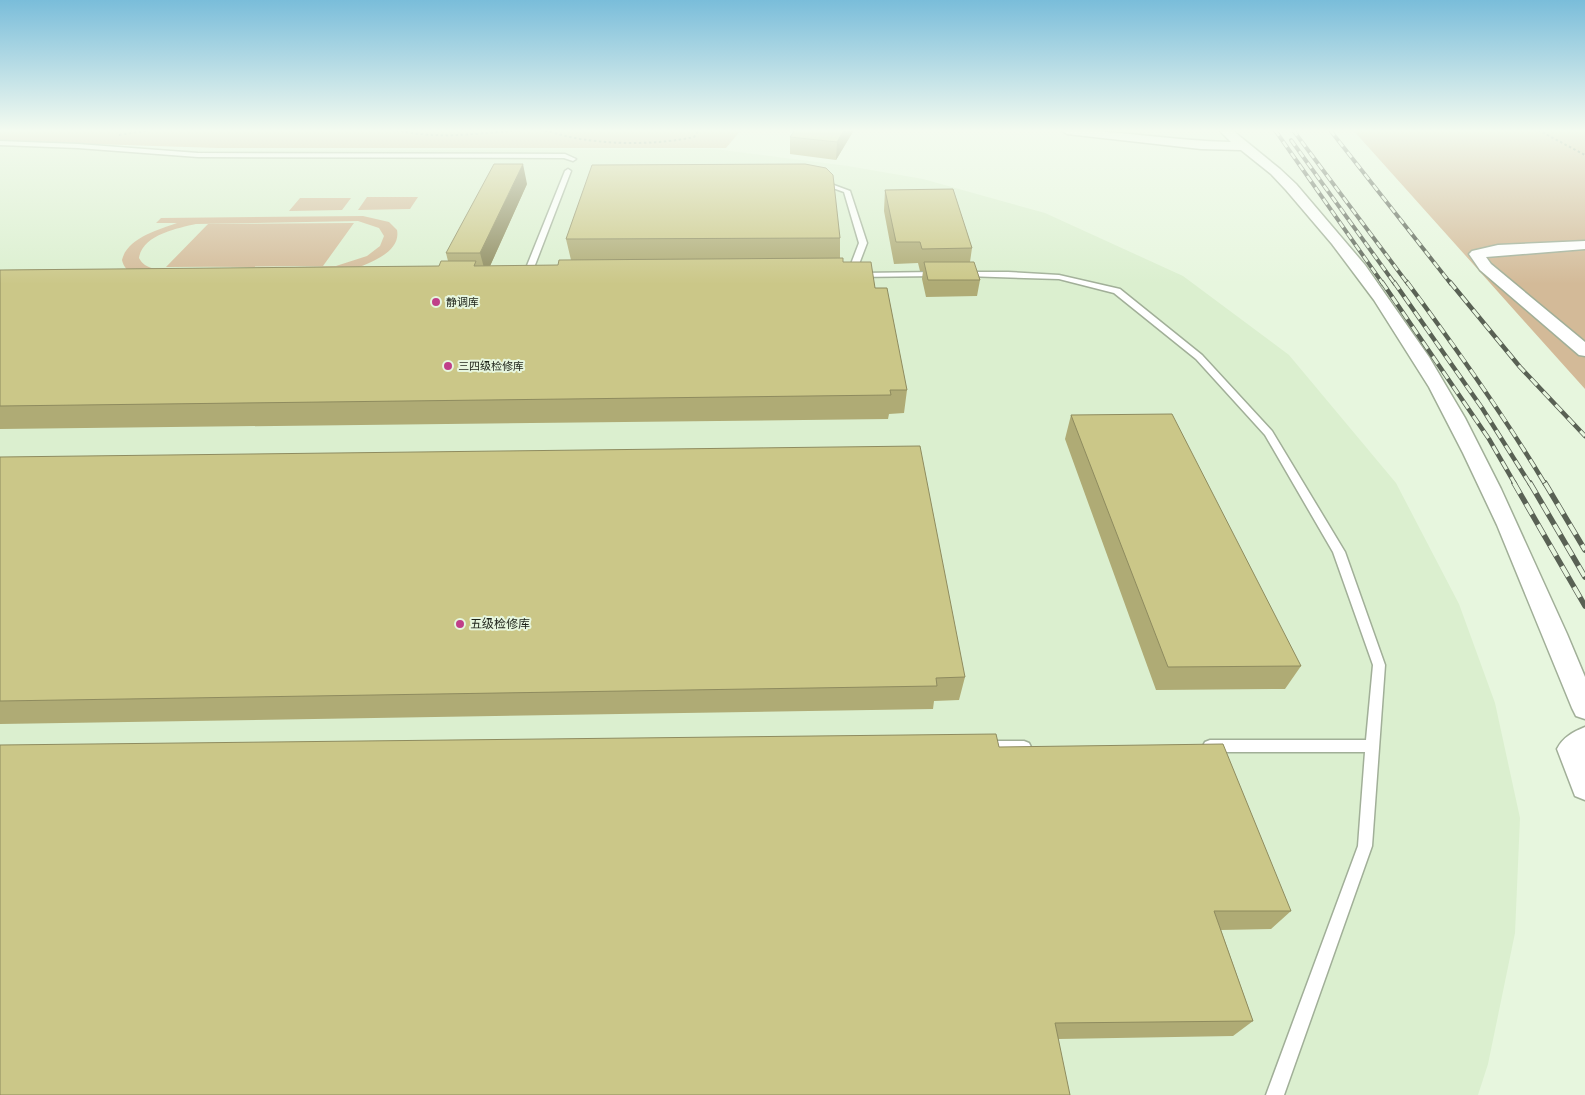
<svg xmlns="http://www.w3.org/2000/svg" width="1585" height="1095" font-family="Barlow,'Noto Sans SC',sans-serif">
<rect width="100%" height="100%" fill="#e7f6de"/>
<path fill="#dbefcf" d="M0 144 207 151 714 149 848 166 923 179 1045 213 1183 276 1289 355 1396 483 1459 604 1495 703 1520 818 1515 933 1488 1064 1478 1095H0Z"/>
<path fill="#d3ba98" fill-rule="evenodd" d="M0 130H741L726 148H218L0 141Z
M1353 130H1585V389Z
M367 197H418L410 209 358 210Z
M300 198H351L342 210 289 211Z
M363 216 389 222 397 230C402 255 360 267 343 272L340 276 152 278C139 276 125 274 122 260 127 238 158 230 177 223H156L161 218ZM358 221 379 228 384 236 380 246 367 256 336 266 171 270C160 270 145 270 139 258 142 235 178 228 196 224Z
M354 223 323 266 166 267 208 224Z"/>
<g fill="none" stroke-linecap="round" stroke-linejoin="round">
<g stroke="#a1af98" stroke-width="3">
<path id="service" d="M0 141 78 144 198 153 565 154 576 159 573 161 564 158 198 157 78 148 0 145Z
M568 169 571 171 530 278 523 280 522 278 565 171Z
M819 181H823L850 191 867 243 859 264 861 273 936 272 940 274 939 276 854 277 851 264 859 243 844 192 819 183Z
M962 272H1008L1059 275 1120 289 1202 355 1272 431 1345 552 1385 665 1372 846 1284 1095H1266L1358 846 1365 752H1210L1205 750 1203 746 1205 742 1210 740H1366L1373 665 1333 552 1265 435 1196 359 1114 293 1059 279 965 276 961 274Z
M985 741H1024L1029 743 1031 747 1029 751 1024 753H985L980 751 978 747 980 743Z"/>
</g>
<g stroke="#a1af98" stroke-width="3">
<path id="minor" d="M1061 130C1118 130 1174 141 1231 142L1219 130H1232L1280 169 1296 184 1365 265 1429 357 1465 418 1501 489 1567 634 1585 677V719L1576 716 1572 708 1497 525 1463 453 1429 387 1374 300 1332 244 1286 190 1271 174 1241 150 1201 149 1067 134Z
M1585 241V249L1486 257 1491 264 1585 342V356L1579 355 1480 270 1469 254 1472 251 1498 245Z
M1585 727V800L1575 796 1557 749C1563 737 1573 732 1585 727Z"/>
</g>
<path stroke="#7a8474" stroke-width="2" stroke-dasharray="2.5 2.5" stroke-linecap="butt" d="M59 130H98
M277 130H290
M396 130C438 140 481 133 523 130
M540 130C551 131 560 135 570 137 608 145 656 145 694 137L699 130
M1538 130 1585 155
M119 135 150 130"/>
<use href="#service" fill="#fff" fill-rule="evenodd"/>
<use href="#minor" fill="#fff" fill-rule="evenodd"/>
<g stroke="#596154" stroke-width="4">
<path id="rail-far2" d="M1275 130 1383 284
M1293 130 1408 284
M1330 130 1451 284
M1291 140 1395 284"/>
</g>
<g stroke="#596154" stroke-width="4.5">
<path id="rail-far1" d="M1382 282 1489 439 1515 484
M1394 282 1482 408 1530 484
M1407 282C1456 348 1503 414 1545 484
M1450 282 1520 367 1585 436"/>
</g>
<g stroke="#596154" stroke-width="5.5">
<path id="rail" d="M1514 483 1585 606
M1530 483 1585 577
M1545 483 1585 550"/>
</g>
<use href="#rail-far2" stroke="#e7f6de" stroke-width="2.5" stroke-dasharray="7" stroke-linecap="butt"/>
<use href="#rail-far1" stroke="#e7f6de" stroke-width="3" stroke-dasharray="9" stroke-linecap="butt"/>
<use href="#rail" stroke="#e7f6de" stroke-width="4" stroke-dasharray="12" stroke-linecap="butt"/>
</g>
<path fill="#afab75" d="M795 130H854L836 160 790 154V137Z
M527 184 490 266 558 265 571 260 566 239 840 238V258L843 262 875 288 907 390 904 413 889 414 888 419 0 429V270L439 266 448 261 446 253Z
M885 190 972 248 970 262 980 280 977 296 926 297 922 279 923 271H920L918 263 894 264 884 211Z
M1071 415 1301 666 1285 689 1156 690 1065 439Z
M0 457 965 677 959 700 934 701 933 709 0 724Z
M999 747 1291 911 1271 929 1221 930 1253 1021 1233 1036 1058 1039Z"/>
<path fill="#8e8b5f" d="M844 130H854L836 160 837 142Z
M523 164 527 184 486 275 480 253Z"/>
<path fill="#cbc788" stroke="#8e8b5f" d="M795 130H844L837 142 790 137Z
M494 164H523L480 253H446Z
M805 164 826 168 833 175 840 238 566 239 592 165Z
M953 189 972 248 922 249 920 242H896L885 190Z
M843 258V262H871L875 288H887L907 390H890L891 395 0 406V270L439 266 441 261H476L474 266 558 265 559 260Z
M924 262H974L980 280H928Z
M1172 414 1301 666 1168 667 1071 415Z
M920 446 965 677 936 678 937 686 0 701V457Z
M996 734 999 747 1223 744 1291 911H1214L1253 1021 1055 1023 1070 1095H0V745Z"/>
<linearGradient id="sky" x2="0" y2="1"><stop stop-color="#7abdda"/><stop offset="0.46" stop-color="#f4fbf0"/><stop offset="1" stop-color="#f4fbf0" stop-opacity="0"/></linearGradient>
<rect width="1585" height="284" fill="url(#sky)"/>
<g fill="#c03f89" stroke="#e7f6de" stroke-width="2">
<circle cx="436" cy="302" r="5"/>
<circle cx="448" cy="366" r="5"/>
<circle cx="460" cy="624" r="5"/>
</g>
<g text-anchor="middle" stroke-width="4" stroke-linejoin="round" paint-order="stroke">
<g font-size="11" fill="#1d2219" stroke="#e7f6de" text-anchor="start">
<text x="446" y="306">静调库</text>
<text x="458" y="370">三四级检修库</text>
</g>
<g font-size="12" fill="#1d2219" stroke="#e7f6de" text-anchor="start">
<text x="470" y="628">五级检修库</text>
</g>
</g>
</svg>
